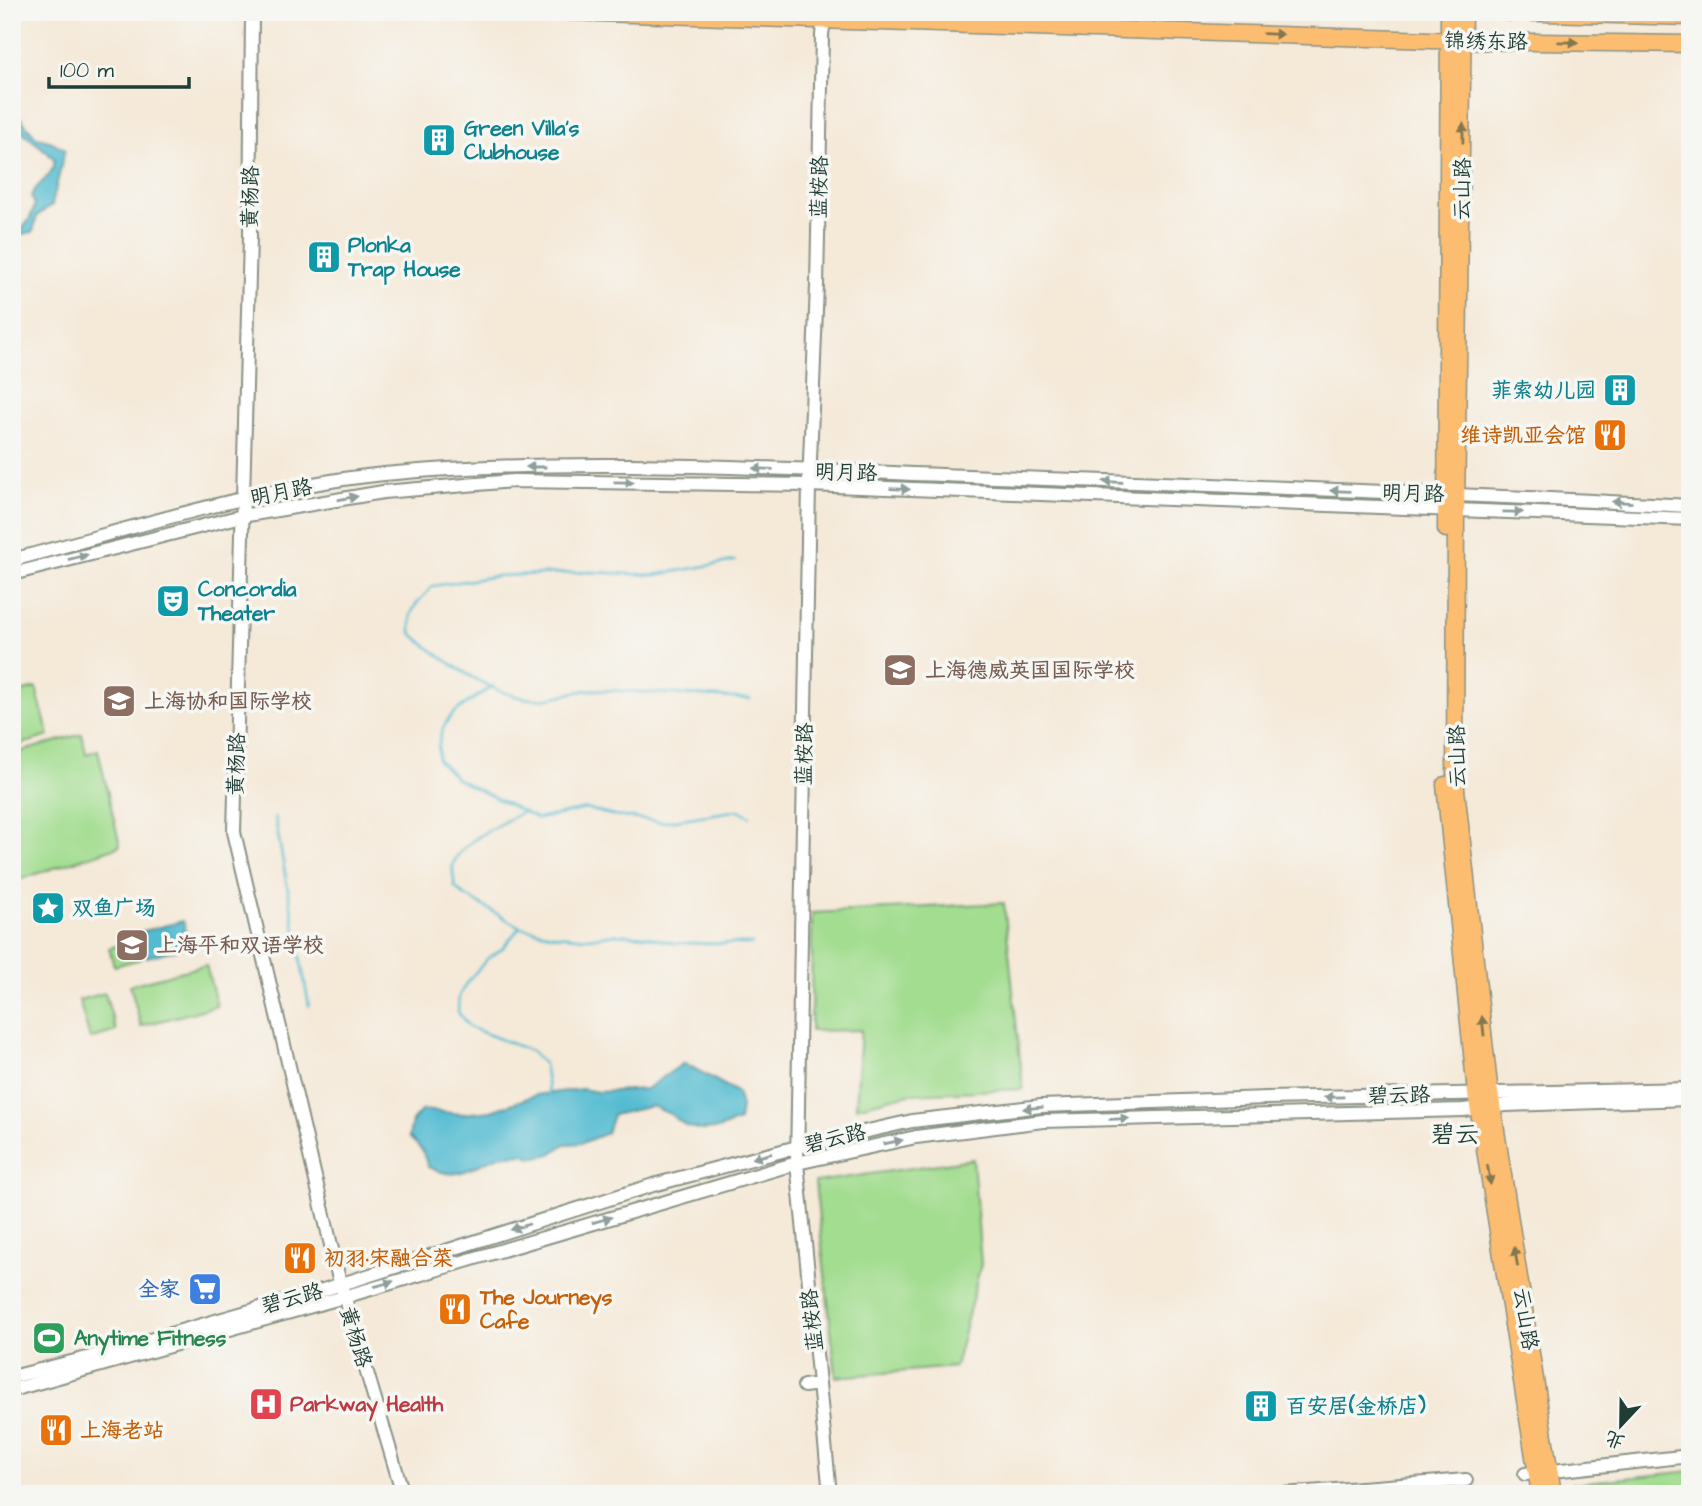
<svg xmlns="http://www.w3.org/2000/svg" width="1702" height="1506" font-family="'Architects Daughter','LXGW WenKai TC',sans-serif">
<rect width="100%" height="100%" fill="#f6f6f2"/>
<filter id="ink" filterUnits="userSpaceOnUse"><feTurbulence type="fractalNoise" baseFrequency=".0143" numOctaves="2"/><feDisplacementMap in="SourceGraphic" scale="14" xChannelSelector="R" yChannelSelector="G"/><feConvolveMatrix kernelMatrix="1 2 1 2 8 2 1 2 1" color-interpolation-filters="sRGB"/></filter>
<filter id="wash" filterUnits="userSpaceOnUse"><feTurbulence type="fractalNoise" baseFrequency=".00686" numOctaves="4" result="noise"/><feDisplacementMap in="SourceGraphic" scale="28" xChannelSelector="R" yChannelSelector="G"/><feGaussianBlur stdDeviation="1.57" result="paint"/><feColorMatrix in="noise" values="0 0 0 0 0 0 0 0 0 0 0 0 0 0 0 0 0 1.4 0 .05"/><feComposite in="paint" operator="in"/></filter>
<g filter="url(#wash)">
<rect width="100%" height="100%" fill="#f5e9d8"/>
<path fill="#a3dd90" stroke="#618d62" stroke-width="2" d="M36 688 49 736 12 747V694Z
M82 734 86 754 98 750 120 846 12 882V754Z
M1004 903 1023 1089 909 1094 856 1107 861 1030 811 1031 812 913Z
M136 941 141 959 114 966 109 948Z
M206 965 217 1006 141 1026 130 985Z
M105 993 116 1031 90 1039 79 1000Z
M973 1159 981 1264 955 1367 836 1377 815 1182Z
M1690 1471V1494H1573L1571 1484Z"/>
<path fill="#53bbd1" stroke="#397c82" stroke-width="2" d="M12 108 36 137 52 142 65 149 52 205 37 216 33 232 12 236V230C27 230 31 217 35 205L31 196C40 179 52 180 54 160 41 141 12 135 12 108Z
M183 921 190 946 147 957 140 932Z
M684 1063 737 1092 741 1106 739 1121 718 1129 701 1130 686 1126 670 1114 652 1106 613 1115 607 1133 582 1143 565 1144 551 1154 531 1158 526 1154C517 1155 506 1154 497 1157 467 1168 461 1182 428 1167L422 1150 409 1137 412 1121 422 1110 461 1114 491 1111 536 1095 582 1089 598 1092 646 1089Z"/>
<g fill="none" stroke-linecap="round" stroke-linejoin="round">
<path stroke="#53bbd1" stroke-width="2.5" d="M735 561 655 575 591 572 496 576 433 586 417 603 411 614V633C442 660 500 702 542 699 561 697 581 688 600 690 650 692 700 696 750 699
M493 686C459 710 437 714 438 760L457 779 538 819 586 809 615 816 663 822 739 810 750 816
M522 812C503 823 459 842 453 865 452 871 454 880 455 887L464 895 520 927 556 935 589 938 615 934 646 936 674 943 752 944
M275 818 309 1006
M520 927 502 949 488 958 468 981 459 996 458 1012 469 1027 531 1051 544 1064 549 1095"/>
</g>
</g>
<g filter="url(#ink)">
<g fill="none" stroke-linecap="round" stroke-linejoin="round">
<g stroke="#8a9386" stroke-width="16">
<path id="minor" d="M252 12 250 237 234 832 338 1275 403 1494
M825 12 822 35 817 285 809 485 797 1163 830 1494
M12 560C131 529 262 486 384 474 575 456 777 469 969 476 1209 485 1450 493 1690 506
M12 574 242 516 383 492 513 481 809 485 1690 519
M12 1377 87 1358 323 1290 653 1185 797 1147 912 1121 1041 1106 1267 1098 1690 1089
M804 1386 819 1384
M12 1390 344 1297 797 1163 916 1137 1043 1121 1463 1110 1506 1105 1690 1099
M1525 1474 1690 1456
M1283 1494 1466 1480"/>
</g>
<g stroke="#8a9386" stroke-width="19">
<path id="major" d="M568 12 1463 41 1690 44
M1463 12 1456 511 1455 780 1489 1086 1553 1494
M1507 12 1690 17
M1446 529 1449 12
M1445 785 1476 1093 1540 1494"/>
</g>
<use href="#minor" stroke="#fff" stroke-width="12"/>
<use href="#major" stroke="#fcbd6f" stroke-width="16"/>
</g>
<defs><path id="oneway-solid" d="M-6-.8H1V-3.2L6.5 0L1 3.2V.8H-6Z" transform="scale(1.75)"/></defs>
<g fill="#82774f">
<use href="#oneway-solid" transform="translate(1273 34) rotate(2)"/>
<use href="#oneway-solid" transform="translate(1568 42) rotate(1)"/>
<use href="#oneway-solid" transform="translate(1463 133) rotate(-89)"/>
<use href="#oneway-solid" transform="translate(1483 1026) rotate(-96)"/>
<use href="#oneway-solid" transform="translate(1489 1175) rotate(81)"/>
<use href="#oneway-solid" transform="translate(1516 1257) rotate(-100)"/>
</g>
<g fill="#8f9e9a">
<use href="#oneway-solid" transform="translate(536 467) rotate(180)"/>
<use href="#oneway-solid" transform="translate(763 469) rotate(-178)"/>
<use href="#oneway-solid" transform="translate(624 482) rotate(1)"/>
<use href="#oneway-solid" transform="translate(1113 482) rotate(-178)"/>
<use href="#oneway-solid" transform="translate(900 489) rotate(2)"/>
<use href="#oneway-solid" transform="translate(1340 491) rotate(-178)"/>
<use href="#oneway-solid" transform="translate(348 498) rotate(-10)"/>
<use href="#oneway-solid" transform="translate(1622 502) rotate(-177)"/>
<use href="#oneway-solid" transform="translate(1513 512) rotate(1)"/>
<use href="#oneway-solid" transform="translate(78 557) rotate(-14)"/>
<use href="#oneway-solid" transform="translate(1334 1097) rotate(179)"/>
<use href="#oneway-solid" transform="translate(1033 1108) rotate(175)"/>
<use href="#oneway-solid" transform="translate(1119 1119) rotate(-2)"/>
<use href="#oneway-solid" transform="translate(893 1142) rotate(-12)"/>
<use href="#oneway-solid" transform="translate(762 1156) rotate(165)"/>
<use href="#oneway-solid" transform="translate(602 1220) rotate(-16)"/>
<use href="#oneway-solid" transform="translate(520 1227) rotate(162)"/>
<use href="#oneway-solid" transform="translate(384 1284) rotate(-16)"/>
</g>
</g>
<defs>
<g id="building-square" transform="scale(1.75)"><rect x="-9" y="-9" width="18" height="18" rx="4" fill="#0f9aa8" stroke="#f6f6f2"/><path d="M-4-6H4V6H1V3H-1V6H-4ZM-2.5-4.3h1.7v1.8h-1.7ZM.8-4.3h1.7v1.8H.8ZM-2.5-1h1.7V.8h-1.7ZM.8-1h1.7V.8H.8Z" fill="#fff"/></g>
<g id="restaurant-square" transform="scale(1.75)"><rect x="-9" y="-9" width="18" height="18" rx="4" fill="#e8710a" stroke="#f6f6f2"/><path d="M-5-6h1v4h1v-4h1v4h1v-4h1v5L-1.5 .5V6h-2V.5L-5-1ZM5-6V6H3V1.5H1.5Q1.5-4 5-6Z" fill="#fff"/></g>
<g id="theatre-square" transform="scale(1.75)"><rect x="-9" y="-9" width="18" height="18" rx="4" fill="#0f9aa8" stroke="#f6f6f2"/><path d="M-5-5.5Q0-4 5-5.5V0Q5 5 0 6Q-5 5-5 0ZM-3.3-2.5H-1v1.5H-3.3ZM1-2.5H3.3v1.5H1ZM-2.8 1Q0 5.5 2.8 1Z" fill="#fff"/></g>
<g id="school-square" transform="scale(1.75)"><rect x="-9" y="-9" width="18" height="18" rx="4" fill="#8d6e63" stroke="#f6f6f2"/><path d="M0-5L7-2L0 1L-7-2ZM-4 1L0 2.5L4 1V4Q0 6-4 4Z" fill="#fff"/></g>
<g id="sight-square" transform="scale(1.75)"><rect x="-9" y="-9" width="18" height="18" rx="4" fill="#0f9aa8" stroke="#f6f6f2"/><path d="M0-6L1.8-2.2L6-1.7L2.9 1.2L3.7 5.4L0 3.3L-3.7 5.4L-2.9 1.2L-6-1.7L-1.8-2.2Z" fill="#fff"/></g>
<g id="supermarket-square" transform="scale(1.75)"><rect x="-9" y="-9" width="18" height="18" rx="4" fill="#3f7fe0" stroke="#f6f6f2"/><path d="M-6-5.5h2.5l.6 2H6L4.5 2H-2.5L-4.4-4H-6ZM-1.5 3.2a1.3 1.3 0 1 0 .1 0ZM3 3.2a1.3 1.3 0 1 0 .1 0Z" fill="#fff"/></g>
<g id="stadium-square" transform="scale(1.75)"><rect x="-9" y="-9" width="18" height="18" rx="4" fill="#2e9e5b" stroke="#f6f6f2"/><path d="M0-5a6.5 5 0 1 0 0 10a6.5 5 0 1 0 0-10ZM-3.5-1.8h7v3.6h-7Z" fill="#fff"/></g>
<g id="hospital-square" transform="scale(1.75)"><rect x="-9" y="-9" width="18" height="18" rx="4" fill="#e0444e" stroke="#f6f6f2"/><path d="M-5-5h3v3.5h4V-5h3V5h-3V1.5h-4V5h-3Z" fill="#fff"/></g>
</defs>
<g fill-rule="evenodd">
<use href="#building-square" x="439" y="140"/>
<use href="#building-square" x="324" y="257"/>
<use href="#building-square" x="1620" y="390"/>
<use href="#restaurant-square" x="1610" y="435"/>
<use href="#theatre-square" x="173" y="601"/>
<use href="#school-square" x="900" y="670"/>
<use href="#school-square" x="119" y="701"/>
<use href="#sight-square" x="48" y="908"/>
<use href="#school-square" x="132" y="945"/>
<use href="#restaurant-square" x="300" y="1258"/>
<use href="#supermarket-square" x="205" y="1289"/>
<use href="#restaurant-square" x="455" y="1309"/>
<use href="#stadium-square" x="49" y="1338"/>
<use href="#hospital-square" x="266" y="1404"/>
<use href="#building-square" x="1261" y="1406"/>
<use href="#restaurant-square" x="56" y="1430"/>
</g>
<g text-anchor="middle" stroke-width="7" stroke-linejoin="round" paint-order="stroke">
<g font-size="21" fill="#1f3d34" stroke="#f6f6f2">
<text transform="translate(1486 41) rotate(1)" y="7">锦绣东路</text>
<text transform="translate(819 187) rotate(-89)" y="7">蓝桉路</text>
<text transform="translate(1462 189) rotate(-89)" y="7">云山路</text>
<text transform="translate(250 197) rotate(-89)" y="7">黄杨路</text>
<text transform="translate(846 472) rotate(2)" y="7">明月路</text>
<text transform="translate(281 492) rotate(-11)" y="7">明月路</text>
<text transform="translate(1413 493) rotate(2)" y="7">明月路</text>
<text transform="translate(804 754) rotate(-89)" y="7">蓝桉路</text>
<text transform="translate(1457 756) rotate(-91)" y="7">云山路</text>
<text transform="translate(236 764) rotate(-88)" y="7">黄杨路</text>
<text transform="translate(1399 1095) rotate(-1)" y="7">碧云路</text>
<text transform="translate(835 1138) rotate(-13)" y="7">碧云路</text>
<text transform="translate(292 1298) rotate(-15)" y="7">碧云路</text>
<text transform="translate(1526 1319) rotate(81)" y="7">云山路</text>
<text transform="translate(812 1320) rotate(-96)" y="7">蓝桉路</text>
<text transform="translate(356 1337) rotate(73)" y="7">黄杨路</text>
</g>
<g font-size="21" font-weight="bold" fill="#0d838f" stroke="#f6f6f2" text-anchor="start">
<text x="464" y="135">Green Villa's<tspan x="464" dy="24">Clubhouse</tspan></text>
<text x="348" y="252">Plonka<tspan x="348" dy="24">Trap House</tspan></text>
<text x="1596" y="397" text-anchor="end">菲索幼儿园</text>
<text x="198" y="596">Concordia<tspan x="198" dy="24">Theater</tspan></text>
<text x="72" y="915">双鱼广场</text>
<text x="1286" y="1413">百安居(金桥店)</text>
</g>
<g font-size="21" font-weight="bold" fill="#c56008" stroke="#f6f6f2" text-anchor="start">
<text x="1586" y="442" text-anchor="end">维诗凯亚会馆</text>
<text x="324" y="1265">初羽·宋融合菜</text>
<text x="480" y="1304">The Journeys<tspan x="480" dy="24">Cafe</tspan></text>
<text x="80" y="1437">上海老站</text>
</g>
<g font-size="21" font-weight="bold" fill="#785e54" stroke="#f6f6f2" text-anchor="start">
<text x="925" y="677">上海德威英国国际学校</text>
<text x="144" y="708">上海协和国际学校</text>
<text x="156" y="952">上海平和双语学校</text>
</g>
<g font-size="21" font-weight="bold" fill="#366cbe" stroke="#f6f6f2" text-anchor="end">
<text x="180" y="1296">全家</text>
</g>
<g font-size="21" font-weight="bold" fill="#27864d" stroke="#f6f6f2" text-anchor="start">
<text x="74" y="1345">Anytime Fitness</text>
</g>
<g font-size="21" font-weight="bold" fill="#be3a42" stroke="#f6f6f2" text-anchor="start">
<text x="290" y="1411">Parkway Health</text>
</g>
<g font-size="24" fill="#1f3d34" stroke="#f6f6f2">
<text x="1455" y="1142">碧云</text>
</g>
</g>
<rect width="1702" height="1506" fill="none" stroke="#f6f6f2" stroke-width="42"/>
<g transform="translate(1621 1425) rotate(202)" stroke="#f6f6f2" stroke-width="5" paint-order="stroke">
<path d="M0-5L12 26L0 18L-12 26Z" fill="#1f3d34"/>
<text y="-10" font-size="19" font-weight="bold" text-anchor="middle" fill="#1f3d34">北</text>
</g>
<path d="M49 77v10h140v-10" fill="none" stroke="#1f3d34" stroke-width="3.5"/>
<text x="60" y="77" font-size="21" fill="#1f3d34" stroke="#f6f6f2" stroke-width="5" paint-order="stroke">100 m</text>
</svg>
